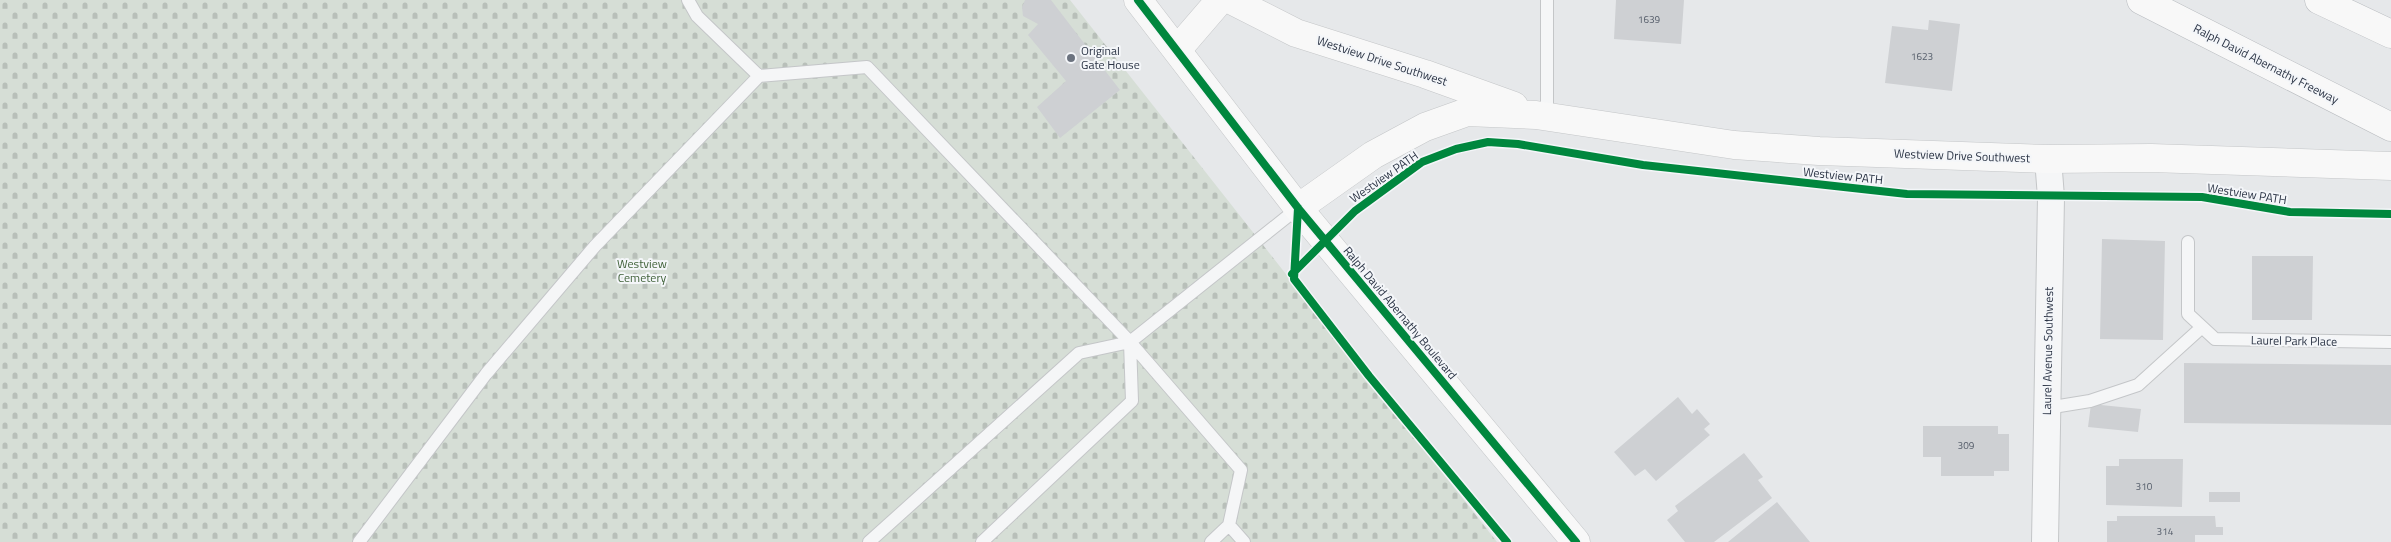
<svg xmlns="http://www.w3.org/2000/svg" width="2391" height="542" font-family="'Titillium Web',sans-serif">
<defs>
<pattern id="cemetery-stones" width="16" height="16" patternUnits="userSpaceOnUse" patternTransform="scale(1.25)"><rect width="16" height="16" fill="#d6ded6"/><path d="M2 7V4a2 2 0 0 1 4 0v3zM10 15v-3a2 2 0 0 1 4 0v3z" fill="#b8bfb9"/></pattern>
</defs>
<rect width="100%" height="100%" fill="#e6e8ea"/>
<path fill="url(#cemetery-stones)" d="M0 0H1070L1497 542H0Z"/>
<path fill="#ced0d3" d="M1025 0H1051L1120 90 1060 138 1037 107 1066 81 1028 35 1038 24 1023 16 1022 7Z
M1616 0H1684L1681 44 1614 39Z
M1929 20 1960 24 1952 91 1885 83 1892 26 1928 30Z
M2102 239 2165 241 2163 340 2100 339Z
M2252 256H2313L2312 320H2252Z
M2184 363 2391 365V425L2184 423Z
M1678 397 1692 414 1697 409 1710 424 1704 429 1710 435 1656 481 1645 469 1635 476 1614 452Z
M2091 404 2141 409 2138 432 2088 427Z
M1923 426H1998V434H2009V471H1994V476H1941V457H1923Z
M1744 453 1763 477 1758 480 1772 498 1714 542H1685L1667 520 1678 511 1675 506Z
M2119 459H2183L2182 507 2106 505V466H2119Z
M2209 492H2240V502H2209Z
M1777 502 1810 542H1728Z
M2117 516H2215L2216 527H2223V535H2195V542H2107V521H2117Z"/>
<g fill="none" stroke-linecap="round" stroke-linejoin="round">
<g stroke="#c4c6c8" stroke-width="14">
<path id="lane" d="M688 0 697 16 759 76
M1547 0V116
M2188 242V314L2215 339 2391 342
M1130 342 1298 208
M2047 408 2090 401 2138 385 2201 328
M1229 525 1244 542
M359 542 486 374 595 246 759 76 867 67 1130 342 1241 470 1229 525 1211 542
M869 542 1079 353 1130 342 1132 401 982 542"/>
</g>
<g stroke="#c4c6c8" stroke-width="28">
<path id="street" d="M2045 542 2051 197 2048 159"/>
</g>
<g stroke="#c4c6c8" stroke-width="29">
<path id="secondary" d="M1138 0 1298 208 1576 542
M1231 0 1296 33 1425 74 1514 106
M1177 50 1220 0
M1298 208 1373 155 1425 127 1467 112 1536 115 1734 145 1819 151 2048 159 2151 158 2391 166"/>
</g>
<g stroke="#b8bbbf" stroke-width="29">
<path id="highway" d="M2141 0 2391 127
M2319 0 2391 34"/>
</g>
<use href="#lane" stroke="#f5f6f7" stroke-width="12"/>
<use href="#street" stroke="#f5f6f7" stroke-width="26"/>
<use href="#secondary" stroke="#f8f8f8" stroke-width="28"/>
<use href="#highway" stroke="#f8f8f8" stroke-width="28"/>
<g stroke="#f4f6f9" stroke-width="11">
<path id="cycleway" d="M1138 0 1298 208 1576 542
M1298 208 1294 279 1369 376 1507 542
M1292 274 1355 211 1422 162 1456 149 1488 142 1518 144 1643 165 1907 194 2202 197 2290 212 2391 214"/>
</g>
<use href="#cycleway" stroke="#00873e" stroke-width="8"/>
</g>
<circle fill="#6c737f" stroke="#f4f6f9" stroke-width="2" cx="1071" cy="58" r="5"/>
<g text-anchor="middle" stroke-width="4" stroke-linejoin="round" paint-order="stroke">
<g font-size="10" fill="#545c69">
<text x="1649" y="23">1639</text>
<text x="1922" y="60">1623</text>
<text x="1966" y="449">309</text>
<text x="2144" y="490">310</text>
<text x="2165" y="535">314</text>
</g>
<g font-size="12" fill="#2b3445" stroke="#f4f6f9" text-anchor="start">
<text x="1081" y="55">Original<tspan x="1081" dy="14">Gate House</tspan></text>
</g>
<g font-size="12" fill="#2b3445" stroke="#f4f6f9">
<text transform="translate(1382 61) rotate(18)" y="4">Westview Drive Southwest</text>
<text transform="translate(2266 64) rotate(27)" y="4">Ralph David Abernathy Freeway</text>
<text transform="translate(1962 156) rotate(2)" y="4">Westview Drive Southwest</text>
<text transform="translate(1843 176) rotate(6)" y="4">Westview PATH</text>
<text transform="translate(1384 177) rotate(-35)" y="4">Westview PATH</text>
<text transform="translate(2247 194) rotate(9)" y="4">Westview PATH</text>
<text transform="translate(1400 313) rotate(50)" y="4">Ralph David Abernathy Boulevard</text>
<text transform="translate(2294 341) rotate(1)" y="4">Laurel Park Place</text>
<text transform="translate(2048 351) rotate(-89)" y="4">Laurel Avenue Southwest</text>
</g>
<g font-size="12" fill="#3f6138" stroke="#f4f6f9">
<text x="642" y="268">Westview<tspan x="642" dy="14">Cemetery</tspan></text>
</g>
</g>
</svg>
